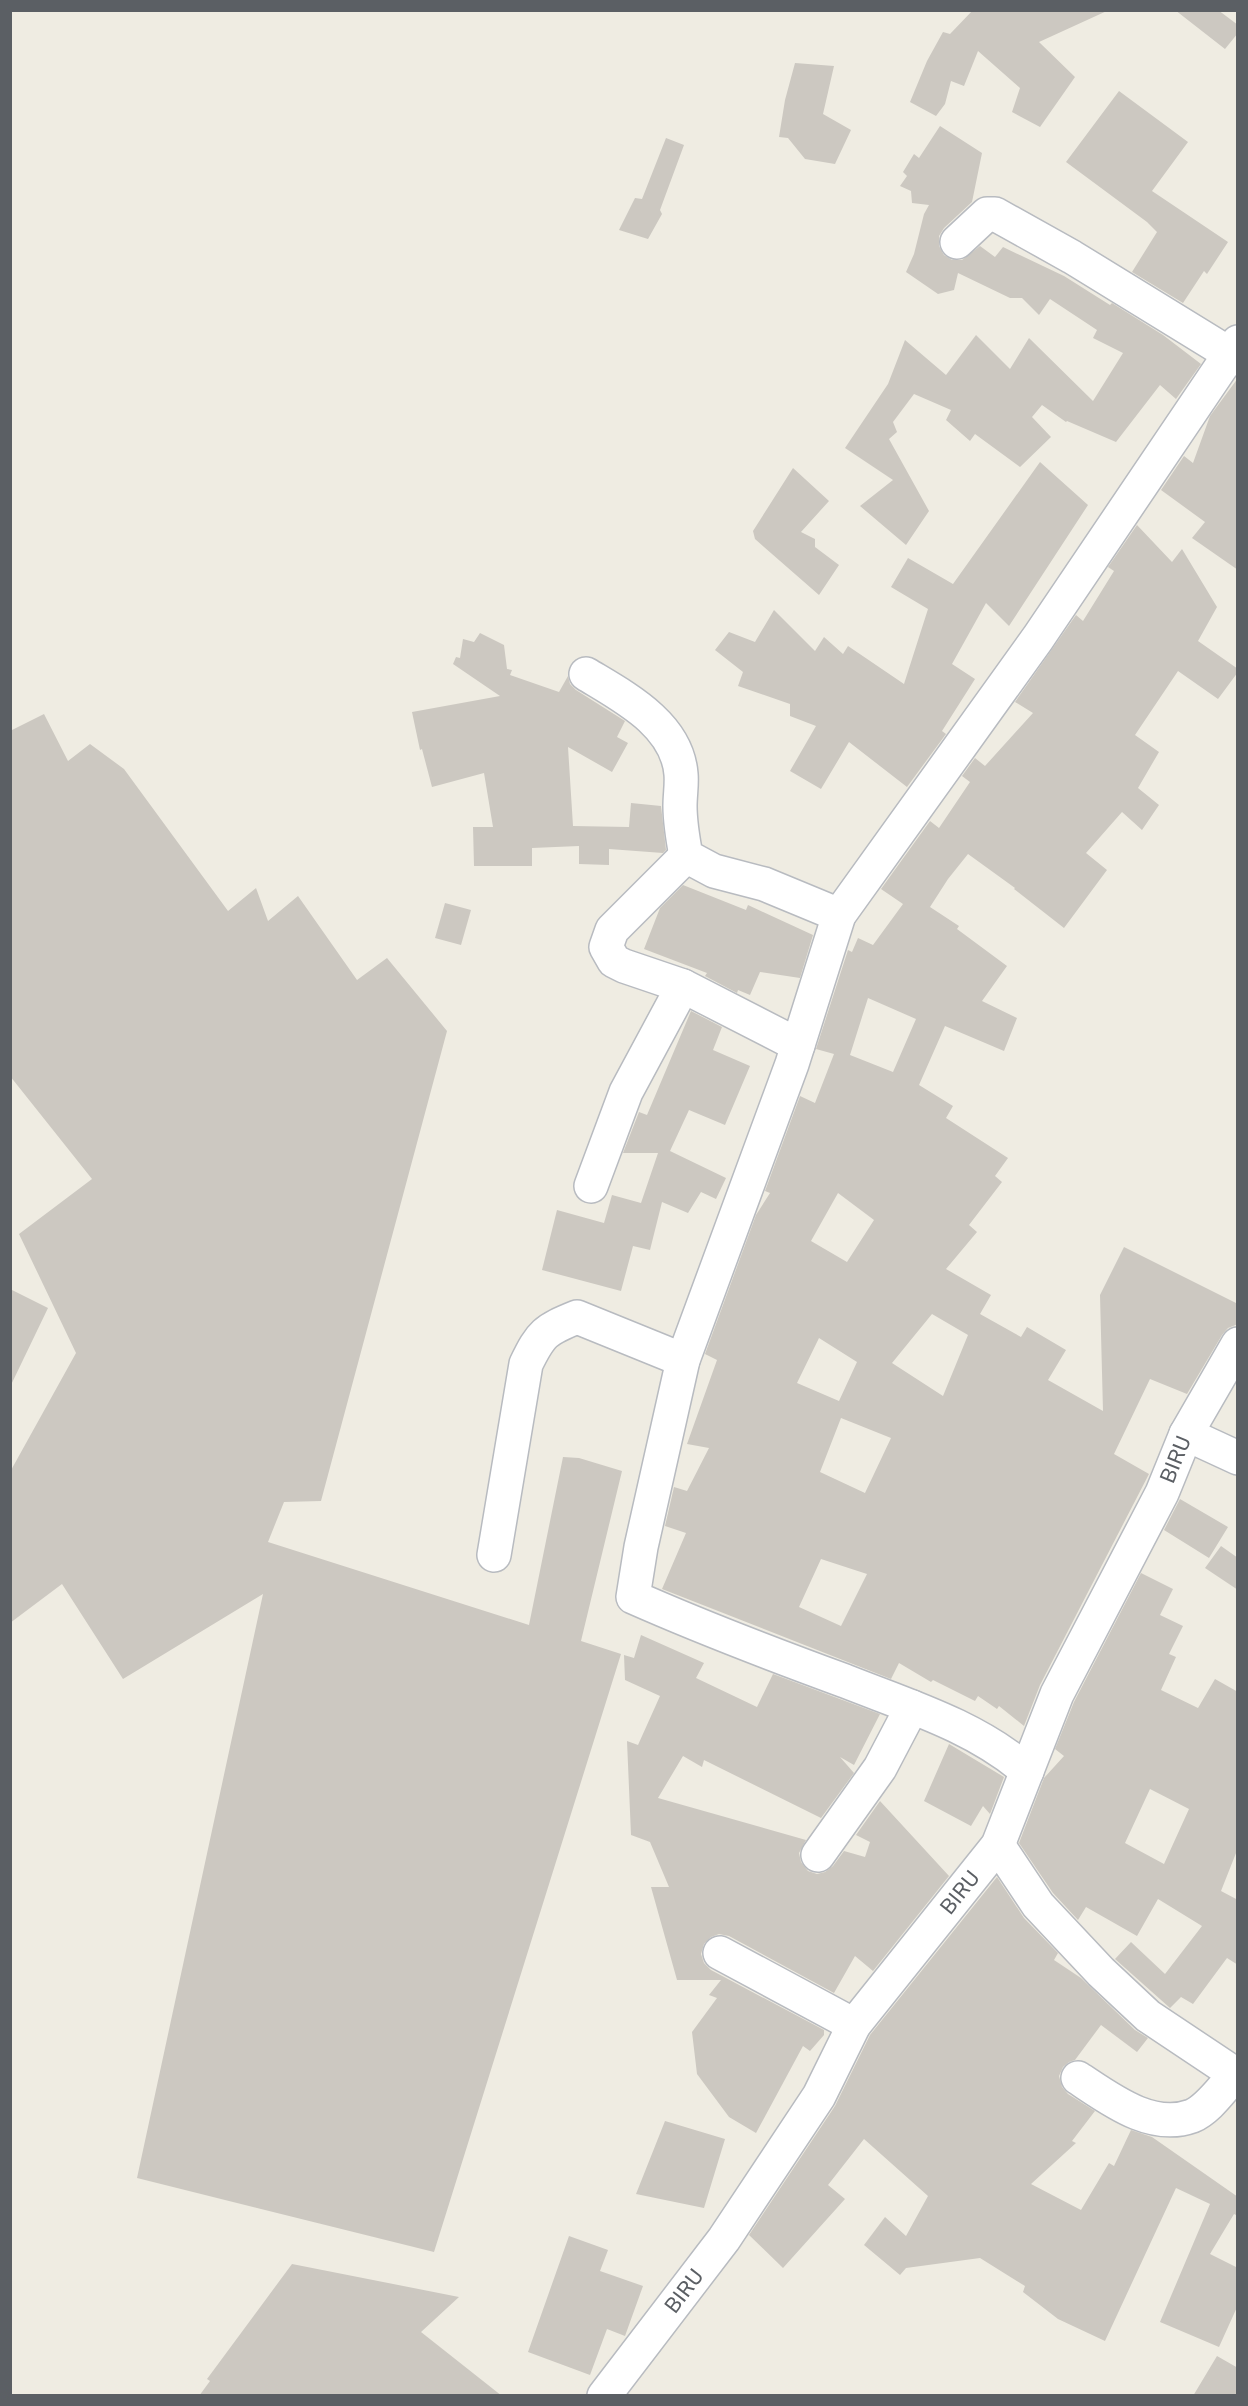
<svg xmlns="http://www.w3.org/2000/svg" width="1248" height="2406" font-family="'Public Sans',sans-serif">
<rect width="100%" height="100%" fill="#efece2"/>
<path fill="#ccc8c1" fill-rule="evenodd" d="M973 10H1109L1039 42 1075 77 1040 127 1012 112 1020 88 978 51 964 86 951 81 945 104 936 116 910 102 927 61 943 32 950 34Z
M1175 10H1218L1238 25V33L1225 49Z
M795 63 834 66 823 114 851 130 835 164 805 159 788 138 779 137 785 100Z
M1119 91 1188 142 1152 191 1228 242 1207 274 1204 271 1183 303 1132 272 1157 232 1147 222 1066 162Z
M940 126 982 153 972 202 944 228 939 236V246L944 255 952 260H962L980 246 995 257 1003 247 1064 276 1110 305 1112 303 1163 335 1201 364 1176 399 1160 385 1116 442 1067 421 1066 422 1042 405 1032 417 1051 437 1020 467 975 434 970 441 946 420 951 410 914 394 893 422 897 432 889 439 929 511 906 545 860 506 893 480 845 448 888 384 905 340 946 375 976 335 1010 369 1029 338 1093 401 1123 353 1093 338 1097 330 1050 299 1039 315 1022 298H1010L958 273 954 290 938 294 906 272 914 254 924 214 929 205 912 203 911 191 900 186 907 176 903 172 914 154 919 158Z
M666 138 684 145 660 210 662 214 648 239 619 230 635 198 642 199Z
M1238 378V570L1192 538 1205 522 1161 490 1184 456 1193 463 1210 416Z
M1040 462 1088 505 1009 626 986 603 952 664 975 679 942 731 946 734 907 787 849 742 821 789 790 771 816 726 790 716V704L738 686 743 672 715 650 729 632 755 642 774 610 815 651 824 637 843 654 848 646 904 684 928 609 891 587 908 558 953 584Z
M793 468 829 501 801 532 815 539V547L839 565 819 595 755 539 753 531Z
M1137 525 1172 562 1182 549 1217 607 1198 641 1238 669V672L1218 699 1178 671 1135 735 1159 752 1138 788 1159 805 1142 830 1122 812 1086 853 1107 870 1064 928 1014 889 1015 888 968 854 948 879 930 907 959 926 957 929 1007 966 982 1001 1017 1018 1004 1051 945 1026 919 1085 953 1106 946 1118 1008 1158 995 1176 1002 1182 969 1225 977 1232 946 1269 991 1295 980 1314 1021 1337 1027 1327 1066 1350 1048 1380 1103 1411 1100 1295 1124 1247 1238 1304V1324L1228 1328 1222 1335 1187 1394 1150 1379 1114 1454 1149 1474 1040 1685 1024 1726 999 1706 997 1709 978 1696 975 1701 933 1680 931 1682 899 1663 891 1679 662 1589 686 1533 665 1526 674 1487 687 1491 709 1448 687 1444 717 1360 705 1354 756 1215 770 1193 765 1191 800 1096 815 1103 834 1054 816 1049 848 950 852 952 858 938 873 945 903 904 881 889 930 821 939 828 970 782 962 776 975 758 985 766 1033 713 1015 702 1076 615 1083 621 1114 571 1108 567ZM868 998 916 1019 893 1072 850 1055ZM838 1193 874 1220 847 1262 811 1241ZM932 1314 968 1335 943 1396 892 1363ZM819 1338 857 1362 839 1401 797 1383ZM841 1418 891 1438 865 1493 820 1472ZM821 1559 867 1574 841 1626 799 1607Z
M480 633 504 645 507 669 512 670 510 675 559 692 568 676 570 684 576 690 625 721 617 737 628 743 612 772 568 747 573 826 629 827 631 803 661 806 666 850 663 853 609 849V865L579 864V846L532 848V866H474L473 827H493L484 773 432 787 422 749 420 750 412 712 500 696 453 664 456 657 460 658 463 639 474 642Z
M44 714 68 761 90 744 124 769 228 911 256 888 268 921 298 896 357 980 387 958 447 1031 321 1501 284 1502 268 1542 529 1625 563 1457 579 1458 622 1471 581 1641 621 1654 434 2252 137 2178 263 1594 123 1679 62 1584 10 1623V1472L76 1353 19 1234 92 1179 10 1076V731Z
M683 885 746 910 748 905 813 935 800 978 760 972 750 995 738 990 737 993 705 976 707 973 644 949 660 908Z
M445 903 471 910 461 945 435 938Z
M691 1011 722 1027 713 1050 750 1066 725 1125 689 1110 670 1151 726 1178 716 1199 701 1192 688 1213 662 1202 650 1250 633 1246 621 1291 542 1270 557 1210 604 1223 612 1195 641 1203 658 1153H623L639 1112 647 1115Z
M10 1289 48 1308 10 1387Z
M1180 1499 1228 1527 1209 1558 1164 1530Z
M1221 1546 1238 1558V1590L1205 1568Z
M1141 1573 1173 1589 1160 1615 1183 1626 1169 1654 1176 1657 1161 1690 1198 1708 1215 1679 1238 1692V1848L1221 1891 1238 1900V1965L1227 1958 1193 2004 1181 1997 1170 2008 1115 1959 1131 1942 1165 1974 1202 1926 1158 1899 1137 1936 1086 1907 1078 1920 1053 1893 1019 1843 1044 1778 1064 1756 1055 1749 1074 1702ZM1150 1789 1189 1809 1164 1864 1125 1843Z
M641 1635 704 1663 696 1678 757 1707 773 1674 880 1714 854 1765 840 1757 854 1773 821 1818 704 1760 702 1767 683 1756 658 1798 806 1840 799 1853 801 1862 808 1871 817 1874 825 1872 833 1866 844 1851 865 1857 870 1842 856 1835 880 1801 949 1876 873 1971 855 1956 834 1993 729 1936 719 1934 711 1937 704 1944 701 1954 704 1963 711 1970 824 2030V2035L810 2051 803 2046 756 2133 729 2117 697 2074 692 2032 717 1998 709 1995 721 1980H677L651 1887H669L650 1842 631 1835 627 1741 638 1745 660 1696 625 1680 624 1655 634 1658Z
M949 1744 1004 1777 990 1814 983 1806 971 1826 924 1801Z
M997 1877 1024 1918 1058 1953 1054 1960 1081 1978 1135 2030 1148 2038 1137 2052 1101 2025 1075 2060 1069 2062 1063 2067 1059 2076 1062 2087 1068 2094 1095 2111 1072 2141 1076 2143 1031 2184 1081 2210 1109 2163 1114 2166 1131 2130 1152 2137 1238 2197V2216L1234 2214 1210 2254 1238 2268V2305L1219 2347 1160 2322 1210 2204 1176 2188 1105 2341 1058 2319 1023 2292 1025 2286 980 2258 906 2268 900 2275 864 2245 885 2217 906 2236 928 2196 864 2139 828 2185 845 2199 783 2268 749 2235 835 2106 870 2035Z
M665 2121 725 2139 704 2208 636 2194Z
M569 2236 608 2250 600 2271 643 2286 625 2336 607 2329 590 2375 528 2352Z
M292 2264 459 2297 421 2332 502 2396H199L210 2381 207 2379Z
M1217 2356 1238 2368V2396H1193Z"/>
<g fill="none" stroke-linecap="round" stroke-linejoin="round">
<g stroke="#b8bbc0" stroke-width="36">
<g id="minor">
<path d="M957 242 987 214H995L1072 257 1238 359"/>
<path d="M586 674C624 697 677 724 681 774 682 784 680 795 680 806 680 823 683 840 686 856L714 871 764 884 839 915"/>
<path d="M686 856 612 930 606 947 614 961 624 966 683 986 798 1045"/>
<path d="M591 1186 626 1092 683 986"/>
<path d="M1186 1434 1238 1458"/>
<path d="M494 1555 526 1364C541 1333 545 1330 577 1317L683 1360"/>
<path d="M1027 1771C975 1726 908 1706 845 1681 774 1655 703 1628 633 1597L641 1547 683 1360 792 1064 839 915 1038 638 1238 342"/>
<path d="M998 1845 1038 1905 1101 1972 1148 2016 1238 2076"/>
<path d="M818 1855 880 1768 912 1707"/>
<path d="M720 1953 854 2025"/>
<path d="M1078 2078C1110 2099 1151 2131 1192 2116 1209 2109 1223 2087 1235 2075"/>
<path id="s1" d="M604 2396 724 2239 819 2096 854 2025 998 1845 1057 1694 1162 1493 1186 1434 1238 1344"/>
</g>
</g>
<use href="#minor" stroke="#fff" stroke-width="33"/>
</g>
<g text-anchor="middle" stroke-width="5" stroke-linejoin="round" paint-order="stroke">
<g font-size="21" fill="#5b5f64" stroke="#fff">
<text dy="7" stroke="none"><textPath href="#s1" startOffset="1104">BIRU</textPath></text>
<text dy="7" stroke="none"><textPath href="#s1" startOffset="618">BIRU</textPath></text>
<text dy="7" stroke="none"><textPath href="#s1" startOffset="132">BIRU</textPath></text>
</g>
</g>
<rect width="1248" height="2406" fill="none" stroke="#5b5f64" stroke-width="24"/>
</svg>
